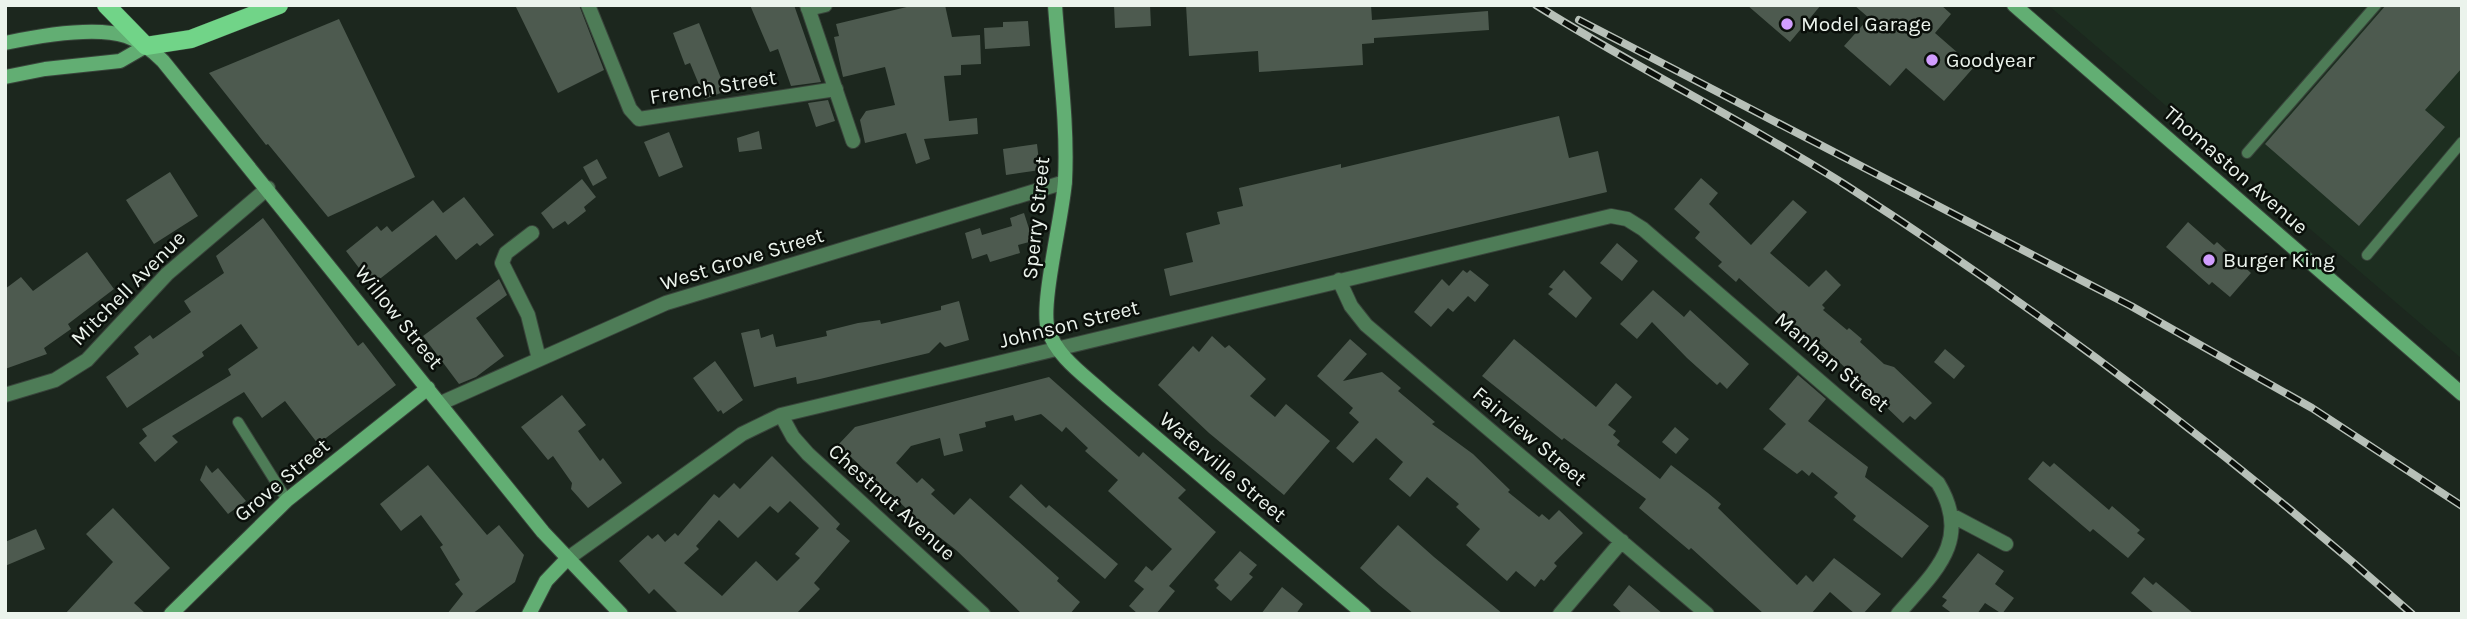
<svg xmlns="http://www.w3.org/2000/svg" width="2467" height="619" font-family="Karla,sans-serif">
<rect width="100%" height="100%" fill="#1c271e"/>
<path fill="#1d2e20" d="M2048 5H2462V359Z"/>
<path fill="#4d5a4f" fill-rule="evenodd" d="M515 5H579L604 70 558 93Z
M750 5H794L821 82 791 86 778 49 770 52Z
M915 5H945L952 37 980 35 981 64 961 65V75L944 76 949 121 977 118 978 134 924 139 930 159 916 164 906 133 865 143 860 120 866 111 895 105 885 67 843 77 834 37 839 36 836 24Z
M1114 5H1150L1151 26 1115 28Z
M1186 5H1371L1372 20 1488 11 1489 30 1374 38V43L1362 44 1363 65 1259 72 1258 51 1189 56Z
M1747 5H1821L1790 42Z
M1854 5H1941L1951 14 1935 33 1974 67 1944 101 1906 68 1890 86 1844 46 1869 18Z
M2386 5H2462V68L2425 110 2445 127 2359 226 2265 144Z
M339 19 415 177 328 217 268 144 266 145 209 73Z
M1028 21 1030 46 985 49 984 28 1003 27V22Z
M699 23 726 91 705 99 690 63 685 65 673 33Z
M828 100 835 121 816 127 808 103Z
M1559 116 1569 158 1598 151 1607 192 1170 296 1164 269 1193 262 1186 233 1220 224 1217 212 1243 206 1239 188 1341 164V168Z
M759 131 762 149 739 152 737 138Z
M669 132 683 167 659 177 644 142Z
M1037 144 1040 170 1006 175 1003 149Z
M597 159 607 178 593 186 583 167Z
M170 172 198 216 154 244 126 200Z
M1701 178 1718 193 1709 204 1751 245 1793 200 1807 212 1770 253 1809 287 1826 270 1841 285 1822 305 1825 308 1823 310 1847 330 1849 328 1862 339 1860 342 1884 364 1894 367 1932 403 1915 420 1910 416 1903 423 1814 338 1810 342 1739 278 1736 282 1718 266 1722 262 1695 238 1700 232 1674 209Z
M582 179 596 197 584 207 586 211 568 225 565 221 553 229 541 213Z
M464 197 494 235 480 246 477 243 456 260 436 235 372 285 346 251 377 226 381 231 387 226 392 232 433 200 443 213Z
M1024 213 1033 241 1018 245 1020 253 990 262 987 254 972 259 965 233 980 228 982 235 1012 226 1010 218Z
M263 218 358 346 363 342 396 385 318 444 285 401 262 418 244 392 172 436 178 442 155 462 139 443 147 436 142 429 231 375 228 369 258 348 241 324 202 352 204 356 127 408 106 377 139 354 134 347 150 335 153 339 191 312 184 301 224 273 216 256Z
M2188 222 2214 245 2217 242 2251 273 2230 297 2212 282 2209 285 2166 247Z
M1617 243 1638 261 1622 281 1600 263Z
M87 252 114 289 68 324 71 329 44 348 47 354 5 369V289L21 277 33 291Z
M1463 270 1467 273 1470 270 1489 285 1475 302 1468 296 1453 312 1448 308 1431 327 1414 312 1442 279 1449 286Z
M1564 270 1592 298 1576 318 1548 294 1553 289 1549 287Z
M499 279 507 295 476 318 504 356 476 377 459 384 423 336Z
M1653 290 1684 317 1690 310 1749 364 1727 389 1720 382 1717 385 1687 358 1652 322 1637 339 1620 324Z
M959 301 969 340 945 347 940 342 929 353 820 379 797 384 796 377 754 387 741 333 759 329 761 338 773 334 776 347 827 336 826 331 858 323 880 320 881 324 941 310V306Z
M1212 336 1225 348 1229 345 1266 379 1250 396 1275 417 1286 404 1330 441 1284 495 1209 433 1158 385 1193 346 1199 352Z
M1350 339 1367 354 1343 381 1382 372 1401 388 1398 391 1435 422 1432 424 1473 454 1510 490 1508 492 1539 517 1542 514 1549 520 1559 510 1583 533 1554 563 1557 566 1544 581 1541 579 1535 587 1516 571 1507 581 1466 545 1480 529 1456 507 1459 504 1427 477 1410 497 1389 479 1403 462 1376 438 1353 463 1336 448 1359 422 1349 413 1353 408 1317 376Z
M1514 339 1596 407 1616 383 1632 397 1608 425 1616 431 1613 435 1620 441 1617 445 1660 479 1671 465 1708 493 1721 504 1718 508 1797 585 1806 575 1813 582 1834 558 1881 594 1863 614H1855L1830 592 1811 614H1764L1691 548 1689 550 1639 508 1646 499 1564 438 1562 440 1482 376Z
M1945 349 1965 366 1954 379 1934 362Z
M715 361 743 400 723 414 721 410 718 412 693 378Z
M1798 375 1826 399 1808 421 1868 467 1865 477 1929 526 1902 558 1853 520 1856 516 1834 497 1838 493 1812 472 1809 476 1802 470 1797 474 1763 449 1786 424 1769 409Z
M1049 377 1139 457 1143 452 1186 490 1178 498 1216 532 1169 586 1175 591 1156 614H1138L1129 606 1144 589 1134 581 1146 566 1152 571 1172 549 1108 491 1118 480 1085 451 1088 448 1066 427 1062 432 1041 414 1015 421 1013 415 985 422 986 427 959 434 963 451 944 456 940 438 911 446 896 463 917 483 922 478 935 490 931 494 954 515 970 498 1059 578 1057 581 1080 602 1070 614H1022L956 550 924 525 838 445 855 427Z
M562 395 586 425 578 431 600 461 603 458 622 483 588 508 571 489 572 483 553 456 548 460 521 427Z
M1675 427 1689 439 1676 454 1662 442Z
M772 456 840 524 836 529 850 541 814 583 820 589 796 614H679L654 589 649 594 619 561 648 535 652 539 658 534 665 542 675 533 678 536 714 494 719 498 734 483 740 489ZM790 501 819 528 795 554 800 558 777 581 756 561 722 596 684 563 699 549 696 546 719 520 738 538 770 506 778 513Z
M2043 461 2050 467 2054 463 2109 510 2112 506 2140 530 2137 533 2145 539 2128 558 2093 529 2090 532 2028 479Z
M206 465 212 473 218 468 246 501 228 514 200 480Z
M428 465 487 535 499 525 524 555 515 582 472 614H447L463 594 455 584 460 580 440 547 443 545 421 515 401 531 380 504Z
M1021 484 1046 508 1049 505 1118 564 1105 579 1009 497Z
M113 508 170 568 134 603 146 614H65L113 562 86 534Z
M1398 525 1434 557 1503 614H1414L1379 585 1360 568Z
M36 529 45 549 5 566V542Z
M1240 551 1257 565 1249 574 1253 577 1231 601 1216 588 1219 585 1214 580Z
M1978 553 2004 571 1995 584 2014 598 2002 614 1985 603 1977 614H1953L1942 606 1947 600 1942 597Z
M2144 577 2153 585 2156 582 2194 614H2155L2131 593Z
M1629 585 1663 614H1623L1613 605Z
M1282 587 1303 604 1296 614H1261Z"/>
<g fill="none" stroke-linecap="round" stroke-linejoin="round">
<g stroke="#39443b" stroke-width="12">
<path id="lane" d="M2247 153 2376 5
M2367 255 2462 142
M238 422 287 500"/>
</g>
<g stroke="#39443b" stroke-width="16">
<path id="street" d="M588 5 630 109 639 119 836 89
M807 5 853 141
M808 9 825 5
M532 233 506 253 502 263 528 315 539 359
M1339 280 1351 306 1366 325 1707 614
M5 395 55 380 87 360 167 274 268 188
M441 403 666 303 1065 182
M781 415 793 437 808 454 983 614
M1951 515 2006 544
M567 559 742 434 781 415 1611 216 1627 219 1643 229 1938 483C1973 541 1934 572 1898 614
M1560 614 1622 541"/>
</g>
<g stroke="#39443b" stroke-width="16">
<path id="secondary" d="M1055 5C1059 63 1068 123 1065 181 1063 214 1040 305 1048 329 1056 357 1087 377 1107 396L1364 614
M2014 5 2462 394
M5 43C38 36 94 26 126 36 141 41 152 50 163 61L543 532 621 614
M5 77 45 69 120 61 146 46
M171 614 287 500 428 388
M529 614 546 581 567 559"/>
</g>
<g stroke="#39443b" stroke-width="19">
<path id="primary" d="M106 5 146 46 191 39 279 5"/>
</g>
<use href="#lane" stroke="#4e7c57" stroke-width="10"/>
<use href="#street" stroke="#4e7c57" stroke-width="14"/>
<use href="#secondary" stroke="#62ae73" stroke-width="14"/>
<use href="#primary" stroke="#71d488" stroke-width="18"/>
<g stroke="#b7c0b8" stroke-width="8">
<path id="rail" d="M1536 5C1638 69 1746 122 1847 186 2046 314 2235 457 2412 614
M1579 20 2131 306 2312 408 2462 506"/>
</g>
<use href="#rail" stroke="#0a0f0a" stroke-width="5" stroke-dasharray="16" stroke-linecap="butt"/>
</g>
<g fill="#d19dfe" stroke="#0a0f0a" stroke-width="2.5">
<circle cx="1787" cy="24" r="7"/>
<circle cx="1932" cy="60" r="7"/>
<circle cx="2209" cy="260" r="7"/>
</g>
<g text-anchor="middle" stroke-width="5" stroke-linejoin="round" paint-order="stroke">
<g font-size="21" fill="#ebf3ec" stroke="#0a0f0a" text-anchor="start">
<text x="1801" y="31">Model Garage</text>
<text x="1946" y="67">Goodyear</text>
<text x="2223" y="267">Burger King</text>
</g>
<g font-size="21" fill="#ebf3ec" stroke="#0a0f0a">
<text transform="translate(713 87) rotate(-9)" y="7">French Street</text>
<text transform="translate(2236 170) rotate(41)" y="7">Thomaston Avenue</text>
<text transform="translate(1036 218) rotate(-84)" y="7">Sperry Street</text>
<text transform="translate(742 259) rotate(-17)" y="7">West Grove Street</text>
<text transform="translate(128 288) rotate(-45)" y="7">Mitchell Avenue</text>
<text transform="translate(399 317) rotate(51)" y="7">Willow Street</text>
<text transform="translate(1069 324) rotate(-14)" y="7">Johnson Street</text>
<text transform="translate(1832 362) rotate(40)" y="7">Manhan Street</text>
<text transform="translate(1530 436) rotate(40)" y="7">Fairview Street</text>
<text transform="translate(1223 467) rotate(40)" y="7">Waterville Street</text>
<text transform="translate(282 480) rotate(-40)" y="7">Grove Street</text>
<text transform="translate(892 502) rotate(42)" y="7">Chestnut Avenue</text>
</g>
</g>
<rect width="2467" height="619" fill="none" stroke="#ebf3ec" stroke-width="14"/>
</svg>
